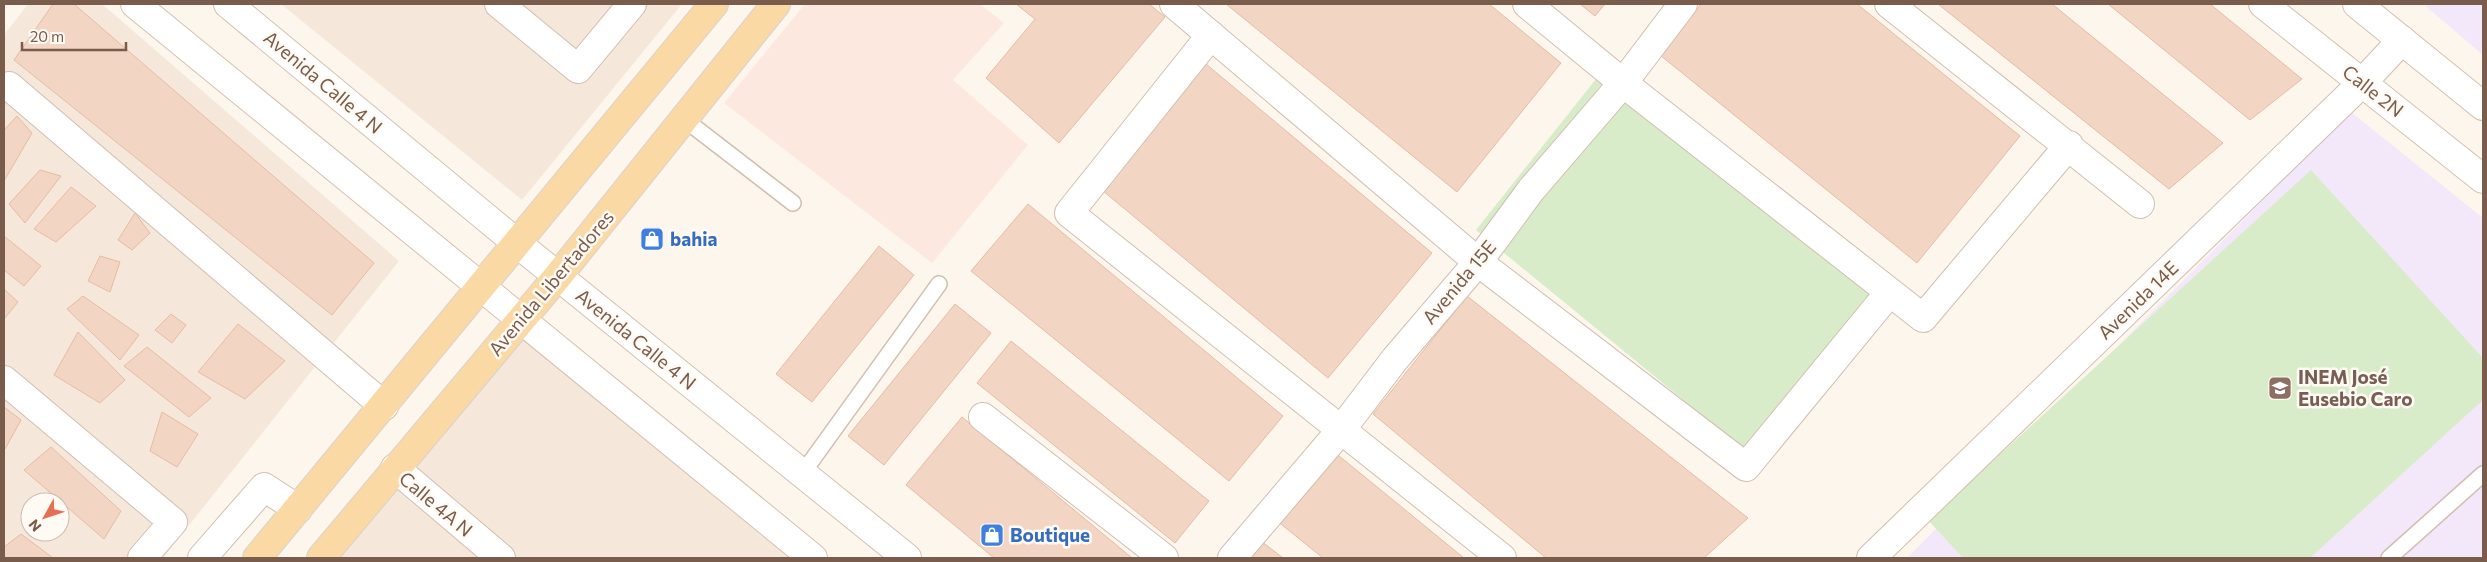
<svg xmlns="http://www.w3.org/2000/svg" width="2487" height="562" font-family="Commissioner,sans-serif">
<rect width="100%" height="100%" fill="#fdf6ec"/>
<path fill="#f5e8da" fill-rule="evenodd" d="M28 4H102L399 261 163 558H4V35ZM30 502H60V532H30Z
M281 4H682L522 200Z
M519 334 796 558H513L404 467Z
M393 480 485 558H328Z"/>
<path fill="#fde8e0" d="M805 4H980L1004 23 953 80 1028 145 932 263 724 103Z"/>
<path fill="#f3e8fa" d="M2423 4H2483V55Z
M2351 112 2483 218V558H1907Z"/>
<path fill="#d8ecc9" d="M1600 74 1879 300 1748 453 1476 230Z
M2311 170 2483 358V400L2310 558H1963L1928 520Z"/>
<path fill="#f3d5c3" stroke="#e6bba3" d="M53 4H74L374 263 332 315 14 60Z
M1016 4H1149L1165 17 1059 143 986 78 1035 19Z
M1226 4H1489L1561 63 1457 192Z
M1580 4H1605L1595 16Z
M1701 4H1857L2020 136 1917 263 1660 55Z
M1938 4H2052L2223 143 2169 189Z
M2108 4H2210L2302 79 2250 120Z
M1206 64 1432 253 1328 378 1102 190Z
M17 116 32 133 4 181V130Z
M40 170 61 176 25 223 9 204Z
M71 187 96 206 56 242 34 229Z
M1028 204 1283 416 1229 481 971 271Z
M135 213 150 233 132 250 118 240Z
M4 236 41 266 24 286 4 270Z
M879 246 914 275 812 402 776 374Z
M100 256 120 262 110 292 88 281Z
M4 289 18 302 4 319Z
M83 296 139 335 120 360 67 309Z
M1467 296 1748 518 1704 558H1546L1373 414Z
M955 304 991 333 884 465 848 436Z
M171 314 186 325 172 343 155 330Z
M238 324 285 361 245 399 198 372Z
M78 332 125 380 100 403 54 375Z
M1011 341 1209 501 1175 543 977 383Z
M147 347 211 398 189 417 124 366Z
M4 407 21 420 5 449 4 448Z
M162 412 198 434 177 467 150 451Z
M962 417 1132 558H994L906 485Z
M51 447 121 511 104 539 24 470Z
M1333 451 1464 558H1323L1276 520Z
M21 534 53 558H4V547Z
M1261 541 1283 558H1247Z"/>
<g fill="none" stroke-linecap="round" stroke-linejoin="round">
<g stroke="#d1beb0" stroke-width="18">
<path id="lane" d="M684 119 793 203
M802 474 939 284
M2389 558 2483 474"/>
</g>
<g stroke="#d1beb0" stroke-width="30">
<path id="street" d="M499 4 578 69 632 4
M1174 4 1478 262 1746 467 1889 293
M1527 4 1623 83 1923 318 2069 145
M1889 4 2140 204
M1211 35 1069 213 1502 558
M9 86 384 406
M4 380 173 522 142 558
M983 417 1164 558
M395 468 501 558
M202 558 264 487 298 509
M1232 558 1341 430 1395 359 1478 262 1531 190 1623 83 1683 4
M1871 558 2362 83 2402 40"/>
</g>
<g stroke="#d6c0b0" stroke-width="30">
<path id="secondary" d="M135 4 813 558
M228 4 518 244 907 558
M2263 4 2483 179
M2357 4 2483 106"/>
</g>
<g stroke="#dad1cd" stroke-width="30">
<path id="primary" d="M257 558 714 4
M321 558 558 276 776 4"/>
</g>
<use href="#lane" stroke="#fff" stroke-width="15"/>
<use href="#street" stroke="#fff" stroke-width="28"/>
<use href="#secondary" stroke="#fff" stroke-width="28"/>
<use href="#primary" stroke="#fbd9a5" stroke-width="28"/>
</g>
<defs>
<g id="shop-square" transform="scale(1.25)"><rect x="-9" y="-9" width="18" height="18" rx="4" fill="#3f7fe0" stroke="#fffaf3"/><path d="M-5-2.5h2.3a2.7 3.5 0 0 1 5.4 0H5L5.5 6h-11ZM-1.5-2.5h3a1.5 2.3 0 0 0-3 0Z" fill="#fff"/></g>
<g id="university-square" transform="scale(1.25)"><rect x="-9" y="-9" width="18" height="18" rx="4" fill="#8d6e63" stroke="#fffaf3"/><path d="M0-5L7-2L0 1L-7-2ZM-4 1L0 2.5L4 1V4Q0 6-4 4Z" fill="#fff"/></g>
</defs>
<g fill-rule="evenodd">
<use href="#shop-square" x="652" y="239"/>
<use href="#university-square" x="2280" y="388"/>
<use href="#shop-square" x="992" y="535"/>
</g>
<g text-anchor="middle" stroke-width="5" stroke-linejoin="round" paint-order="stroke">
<g font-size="19" fill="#7a5c4d" stroke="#fffaf3">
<text transform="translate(323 82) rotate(40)" y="7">Avenida Calle 4 N</text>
<text transform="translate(2373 91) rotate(38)" y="7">Calle 2N</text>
<text transform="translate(1459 282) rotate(-50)" y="7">Avenida 15E</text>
<text transform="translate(551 283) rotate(-50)" y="7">Avenida Libertadores</text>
<text transform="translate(2138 300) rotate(-44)" y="7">Avenida 14E</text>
<text transform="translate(636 339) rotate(39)" y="7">Avenida Calle 4 N</text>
<text transform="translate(436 504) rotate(40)" y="7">Calle 4A N</text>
</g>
<g font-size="19" font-weight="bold" fill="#366cbe" stroke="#fffaf3" text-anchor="start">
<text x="670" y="246">bahia</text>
<text x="1010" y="542">Boutique</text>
</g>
<g font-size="19" font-weight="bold" fill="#785e54" stroke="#fffaf3" text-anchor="start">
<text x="2298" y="384">INEM José<tspan x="2298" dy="22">Eusebio Caro</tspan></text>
</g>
</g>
<rect width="2487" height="562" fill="none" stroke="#7a5c4d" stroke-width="10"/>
<g transform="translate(45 517) rotate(230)"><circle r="24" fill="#fffaf3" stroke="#cabbb1"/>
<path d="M0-4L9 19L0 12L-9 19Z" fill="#e76f51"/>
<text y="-8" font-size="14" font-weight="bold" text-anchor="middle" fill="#7a5c4d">N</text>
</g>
<path d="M22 42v8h104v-8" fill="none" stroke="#7a5c4d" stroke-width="2.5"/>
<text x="30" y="42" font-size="15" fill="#7a5c4d" stroke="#fffaf3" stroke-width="4" paint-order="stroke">20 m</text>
</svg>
